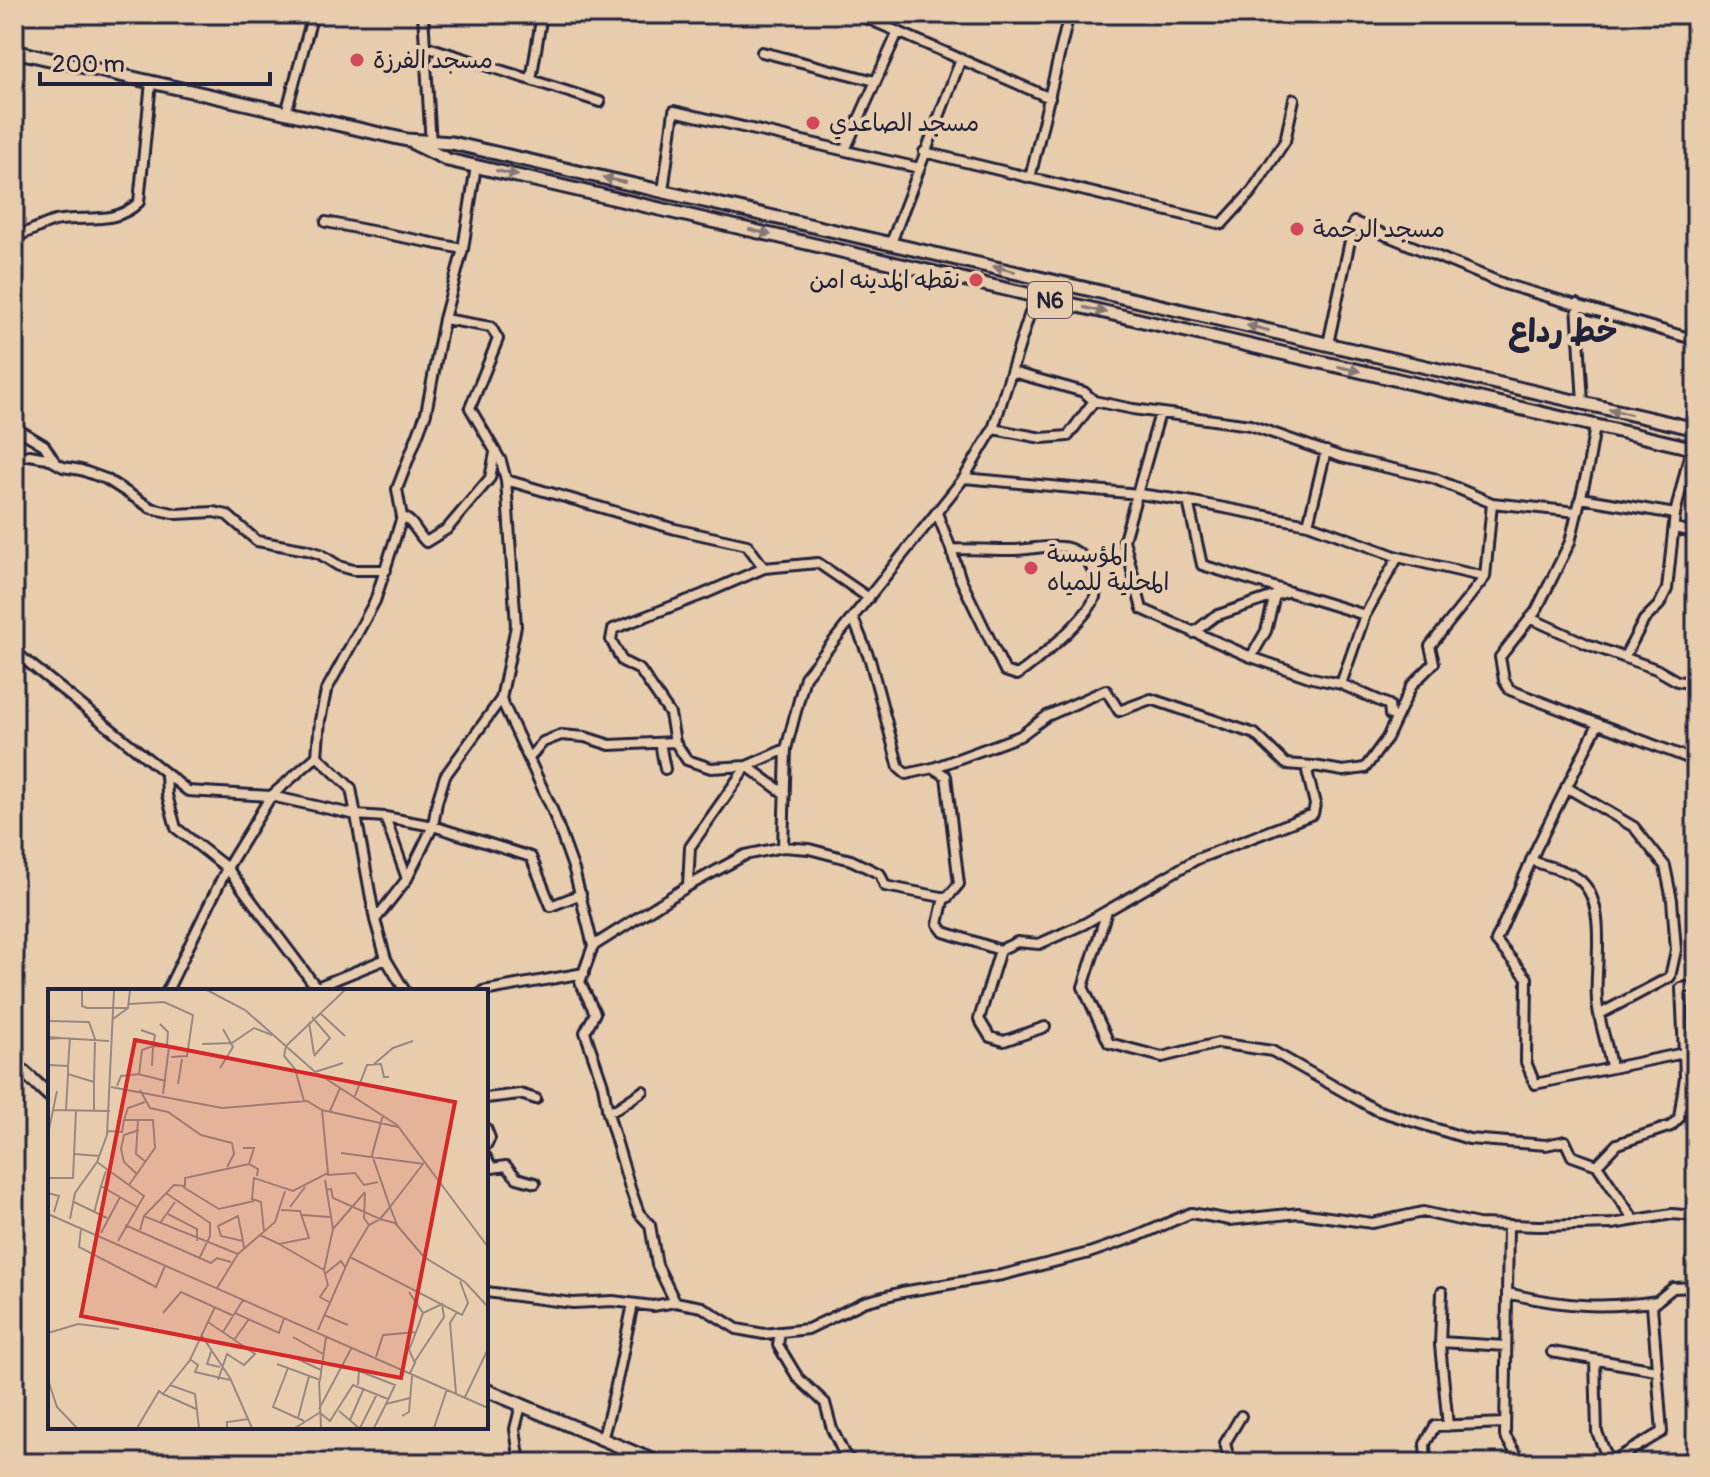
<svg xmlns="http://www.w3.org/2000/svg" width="1710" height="1477" font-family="Pangolin,'Playpen Sans Arabic',sans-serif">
<rect width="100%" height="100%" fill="#e7ccae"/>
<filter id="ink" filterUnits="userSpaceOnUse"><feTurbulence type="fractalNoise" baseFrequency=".0125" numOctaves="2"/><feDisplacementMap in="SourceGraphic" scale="16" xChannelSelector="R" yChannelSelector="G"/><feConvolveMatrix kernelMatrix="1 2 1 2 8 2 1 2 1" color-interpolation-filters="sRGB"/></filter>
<g filter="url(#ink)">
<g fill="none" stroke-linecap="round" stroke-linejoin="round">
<g stroke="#22223b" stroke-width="14">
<path id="minor" d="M423 14 431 145
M857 14 1050 98
M425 46 600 102
M762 52 875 81
M531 80 542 14
M286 113 313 14
M845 150 898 32
M924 152 1222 224 1252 191 1285 141 1294 99
M1030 178 1069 14
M663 191 674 111 919 168
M326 222 463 249
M14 237C28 233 41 225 55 221 84 215 115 226 139 202L151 82
M891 243 961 59
M1577 304 1583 403
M444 319 491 327 498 339 470 408 501 461 506 480 516 626 501 699 552 809 574 870 593 946
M1328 344 1354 222 1504 284 1696 340
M1012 372 1084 392 1094 401
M1160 413 1124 540 1142 609 1251 657 1312 678 1341 684 1389 705 1390 715 1397 717
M1595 426 1588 467 1570 542 1536 611 1500 657 1504 680 1510 690 1696 761
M14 427 44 445 55 462
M993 429 1042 438 1068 436 1094 401 1133 409 1250 425 1341 457 1433 478 1492 503 1577 512
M14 458 29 455 47 458 63 467 81 470 106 479 151 508 177 514 214 512 227 515 257 541 307 550 320 554 339 566 353 570H386
M964 478 1139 494 1188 501 1308 524 1398 557 1485 577 1492 503
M506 480 675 529 747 545 764 568
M1581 498 1675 514
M1188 501 1202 565 1365 615
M937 513 951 549C972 549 992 550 1013 550 1029 550 1046 545 1062 547 1074 548 1086 557 1091 567 1096 576 1097 587 1095 597 1089 617 1036 662 1017 675L1005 671 961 580 951 549
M402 517C413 520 417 534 426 542L447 529 490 478 495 453
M1308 524 1326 451
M1675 528 1696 533
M1530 618 1587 644 1656 669 1677 681 1696 684
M1193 633 1215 616 1286 592
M14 651 188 791 271 796 317 756 320 720 326 691 375 601 402 517 397 489 426 413 444 319 463 249 476 166
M1625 656 1644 620 1659 605 1667 589 1675 514 1691 448
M1251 657 1266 631 1275 595
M1341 684 1365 615 1398 557
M1598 724 1537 847 1496 941 1527 978 1526 1062 1535 1084 1684 1053 1681 988 1696 986
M660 743 665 769
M786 749 747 766 711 768 687 760 675 742 670 714 640 670 622 661 611 640 613 629 704 594 764 568 818 563 869 598
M317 756 351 788 375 920 386 959
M529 758 543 742 561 735 585 737 610 745 675 742
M933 768 1020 736 1047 716 1106 690 1119 711 1151 699 1255 734 1286 764 1313 766
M166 775 167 795 176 828 227 868 271 796 356 815 385 817 433 826 531 857 551 906 581 894
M1566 787 1634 827 1665 866 1672 900 1676 950 1670 977 1600 1014
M385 817 407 879
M783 847 786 749 805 677 964 478 993 429 1041 278
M1531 860C1546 867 1570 870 1582 882 1608 908 1594 968 1597 1001 1599 1024 1608 1045 1611 1068
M688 886 690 847 747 766 785 794
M944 897 938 924 944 932 1000 950 979 1019 990 1037 1004 1041 1045 1027
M1107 911 1083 987 1109 1043 1162 1057 1218 1043 1272 1051 1376 1110 1469 1139 1546 1145 1565 1141 1572 1156 1597 1165 1634 1220
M375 920 407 879 433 826 437 802 445 776 501 699
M1000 950 1017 942 1039 944 1084 924 1197 859 1313 814 1315 804 1307 771 1314 766 1343 771 1365 768 1387 738 1412 685 1434 663 1430 646 1485 577
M317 987 386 959 405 991
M167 991 227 868 319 991
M483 991 584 973
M486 1098 520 1094 536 1099
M607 1110 616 1109 643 1091
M486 1128 490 1138 486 1145
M486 1157 492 1168 506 1166 517 1178 535 1183
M1597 1165 1617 1144 1671 1126 1679 1118 1685 1077 1684 1053
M1508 1225 1505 1436 1522 1463
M486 1292 573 1303 613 1301 653 1306 675 1302 702 1307 737 1329 764 1334 808 1329 864 1302 902 1292 1002 1275 1089 1253 1138 1236 1191 1213 1230 1220 1299 1213 1372 1223 1423 1212 1478 1224 1539 1226 1612 1224 1672 1214 1696 1216
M1442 1292 1440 1345 1448 1426
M1507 1293C1561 1306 1602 1309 1657 1301
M675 1302 657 1265 650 1225 639 1213 630 1188 608 1113 603 1085 585 1032 595 1013 580 982 593 946 688 886 745 855 783 847 809 849 851 860 880 874 885 886 947 898 959 884 946 776 933 768 906 774 899 768 870 660 853 618
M780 1332 778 1345 798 1378 825 1403 832 1429 844 1454 853 1463
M1440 1342 1506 1346
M1552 1352 1656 1370
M1595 1360 1597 1432 1609 1462 1607 1463
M602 1439C616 1395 623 1349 633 1304
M520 1463 515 1429 521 1405
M1230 1463 1225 1443 1241 1416
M1426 1463 1425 1444 1435 1426 1505 1423
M1609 1463 1662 1432 1652 1305 1673 1288 1696 1287"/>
</g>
<g stroke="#22223b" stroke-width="17">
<path id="major" d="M14 51 407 140 452 143 1696 429
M415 144 448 160 1696 449
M14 1063 50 1096
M486 1390 659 1463"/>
</g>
<use href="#minor" stroke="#e7ccae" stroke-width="8"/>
<use href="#major" stroke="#e7ccae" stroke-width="11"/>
</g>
<defs><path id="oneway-solid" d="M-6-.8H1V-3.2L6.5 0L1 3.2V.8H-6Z" transform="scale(2)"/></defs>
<g fill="#847774">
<use href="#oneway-solid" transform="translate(507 173) rotate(13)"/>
<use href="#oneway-solid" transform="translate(614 180) rotate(-167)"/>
<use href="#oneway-solid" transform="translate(760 232) rotate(13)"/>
<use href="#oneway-solid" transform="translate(1004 269) rotate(-167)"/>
<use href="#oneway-solid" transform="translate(1095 310) rotate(13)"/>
<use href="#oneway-solid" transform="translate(1258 328) rotate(-167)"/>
<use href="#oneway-solid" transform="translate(1349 369) rotate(13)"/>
<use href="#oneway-solid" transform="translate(1620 412) rotate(-167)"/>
</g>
</g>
<g fill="#d1495b" stroke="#e7ccae" stroke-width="3">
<circle cx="357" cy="60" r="8"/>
<circle cx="813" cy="123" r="8"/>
<circle cx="1297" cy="229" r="8"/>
<circle cx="976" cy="280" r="8"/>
<circle cx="1031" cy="568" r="8"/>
</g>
<g text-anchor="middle" stroke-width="8" stroke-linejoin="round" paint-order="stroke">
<rect fill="#e7ccae" stroke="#5d555e" stroke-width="2" x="1028" y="282" width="44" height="36" rx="6"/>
<g font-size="22" font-weight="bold" fill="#22223b">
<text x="1050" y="308">N6</text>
</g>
<g font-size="24" fill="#22223b" stroke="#e7ccae" text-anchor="start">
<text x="373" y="68">مسجد الفرزة</text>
<text x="829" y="131">مسجد الصاعدي</text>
<text x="1313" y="237">مسجد الرحمة</text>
<text x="960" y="288" text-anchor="end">نقطه المدينه امن</text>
<text x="1047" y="562">المؤسسة<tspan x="1047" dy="28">المحلية للمياه</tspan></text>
</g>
<g font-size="32" font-weight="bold" fill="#22223b" stroke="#e7ccae">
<text x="1563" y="342">خط رداع</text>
</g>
</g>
<g transform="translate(48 989)">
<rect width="440" height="440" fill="#e7ccae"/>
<path fill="none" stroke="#988880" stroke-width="2" d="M34 1V17L39 19H80M159 1 197 21 266 82 349 136 440 258M81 15 116 13 145 26 139 67 123 68M272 24 297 47M264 28 282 49 266 67M65 30 80 19 82 1M0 32 41 33 47 50 46 93M261 33 266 65M112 35 120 43 119 56M0 48 13 49 0 50M13 49 61 52M154 55 184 54 206 39 224 46M326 75 345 59 365 52M0 76 20 77 22 49M20 77V85L46 93V122M104 77 105 57 121 58 115 105M172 79 185 58 175 40M267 83 295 74M90 85 118 92M130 95 134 70M69 97 73 87 91 85 94 61 105 57 107 46 93 41M63 98 174 119 259 112 274 121 350 138M92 101 102 119 120 123 153 146 184 154 186 165 179 178M307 107 319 76 333 75 336 88H341M256 112 247 80 236 67 238 57 297 1M5 121 62 122M18 121 20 85M282 122 292 99M335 126 324 166 342 218 375 175M76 131 80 119 97 113M90 131 88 165 98 173M60 142 74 143 76 131H105L107 159 81 196M0 145 9 102M195 159H206L201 175 210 180 209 187M293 164 376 175M26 165 52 167M49 173 96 207 70 252M58 182 53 197 89 218M89 185 76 173 73 160 76 146 91 141M279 186 307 184 316 196 330 193M0 189H25L28 121M277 191 285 240 276 281 280 296 272 308 281 313M135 198 171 220 206 212M278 201 283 200 285 209 332 230 342 218 350 238M0 204 11 207 6 223M118 204 162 234V247L151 270M317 204 316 229 321 236M26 213 59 229M242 218 257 198M46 224 53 197M0 225 440 419M120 225 149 240V252M254 226 282 228M96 227 126 196 137 197V189L201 175M22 230 27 204 49 173 59 146 66 1M112 234 127 213M77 236 163 274 169 269 183 273M33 240 31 258 108 298 117 277M285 240 317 203M92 241 96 227 190 265M216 243 213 213 204 210 206 189 245 202 280 184 274 121M53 244 72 208M212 246 231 255 261 249 252 222 233 221M195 252 190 227 170 237 173 247 195 252 196 259M231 255 276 281M302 268 414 326 420 314 412 292M278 284 293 272 297 278M169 299 190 265 227 233 237 202M361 303 375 324M115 324 133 303 186 327M187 324 231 344 236 329M276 326 300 336M160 333 207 365 196 376 179 365 170 391M270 341 302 268 321 236 332 230 347 234 376 268 417 293 440 318M175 343 195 311M0 344 30 335 71 340M154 347 182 389 204 439M245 348 275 365M186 351 201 330M164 360 159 375 172 378M241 366 273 381M328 368 335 346 368 343 375 324 394 315 396 328 367 372M143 371 150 376 147 383 182 391M229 375 272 391 278 348M240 379 225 418 256 432M362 384 367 374 361 361 368 343M271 390 273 439M0 391 9 418 29 439M122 396 147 405 151 439M310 396 311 382 347 396 338 415 362 409M408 404 402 334 409 323M417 408 440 360M148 420 115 405 142 371 167 318M271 420 304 358M291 422 311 439M271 423 282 432 305 396 340 410M354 427 361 423 364 387M250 429 261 387M302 431 316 399M89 439 111 402 115 405M179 439V433L201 430M247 439 271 424M312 439 329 405M326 439 338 415M386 439 399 400"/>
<path fill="#d62828" fill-opacity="0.15" stroke="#d62828" stroke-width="4" d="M87 51 407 113 353 389 33 327Z"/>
<rect width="440" height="440" fill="none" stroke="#22223b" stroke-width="4"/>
</g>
<rect width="1710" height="1477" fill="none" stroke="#e7ccae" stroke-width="48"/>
<rect x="24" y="24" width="1662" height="1429" fill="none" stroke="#22223b" stroke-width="3" filter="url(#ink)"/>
<path d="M40 72v12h230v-12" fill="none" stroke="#22223b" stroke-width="4"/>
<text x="52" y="72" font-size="24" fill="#22223b" stroke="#e7ccae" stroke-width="6" paint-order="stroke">200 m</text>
</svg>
